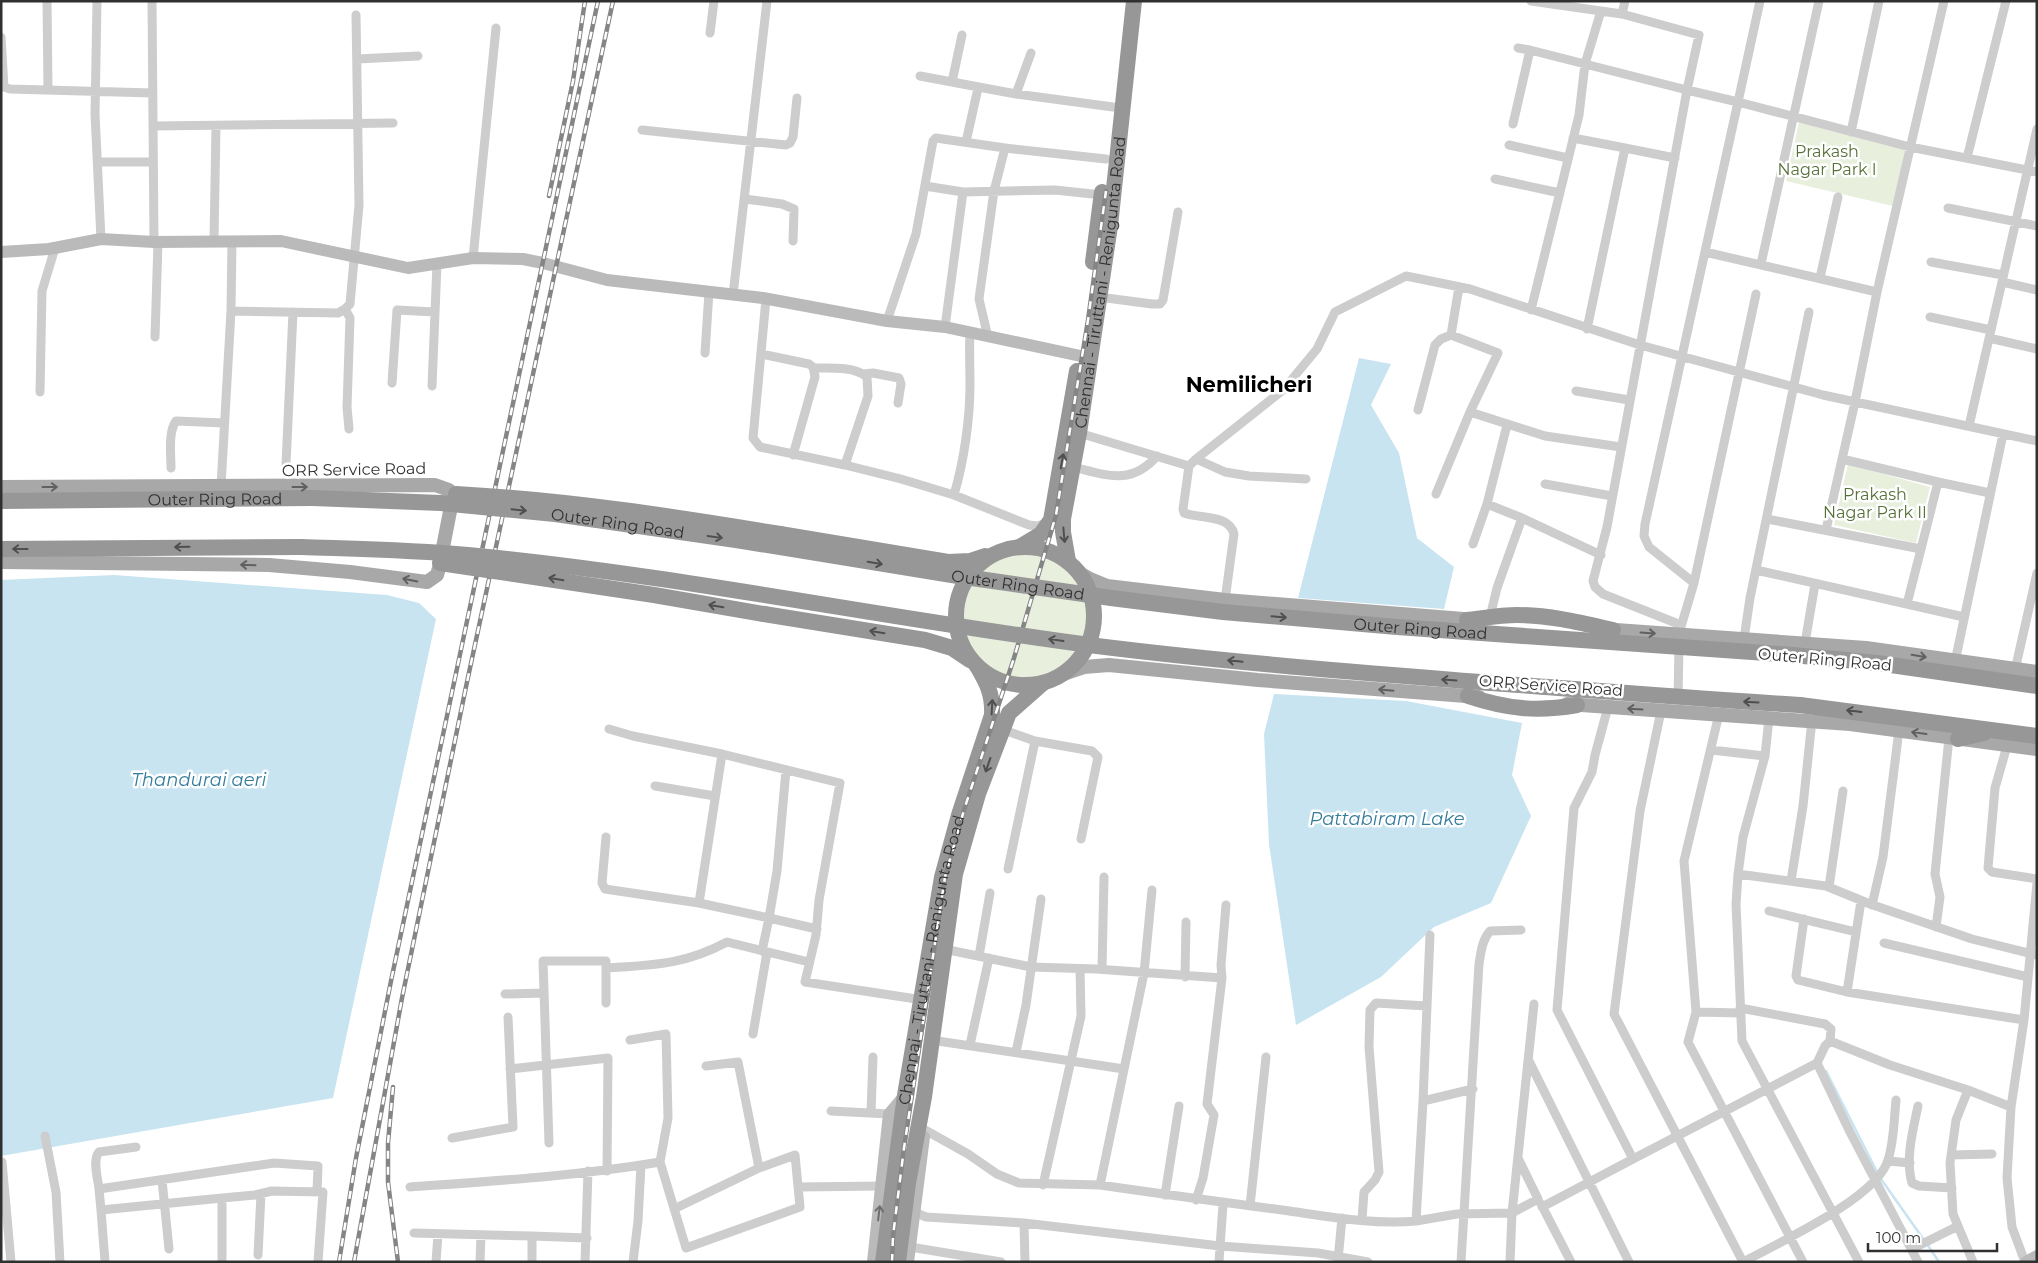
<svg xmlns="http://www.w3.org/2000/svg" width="2038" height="1263" font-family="Montserrat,sans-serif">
<rect width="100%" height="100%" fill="#fff"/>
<path fill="#e8efdd" d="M1799 122 1905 150 1893 206 1786 181Z
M1848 464 1930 487 1916 543 1834 525Z
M961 616a64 64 0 1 1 128 0a64 64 0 1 1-128 0Z"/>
<path fill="#c8e4f0" d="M1359 358 1391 364 1371 405 1399 453 1417 538 1454 567 1444 609 1298 598Z
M114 575 387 595 419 603 436 619 333 1098 1 1156V580Z
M1274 694 1406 701 1522 723 1512 775 1531 816 1491 903 1434 927 1381 977 1296 1025 1269 844 1264 734Z"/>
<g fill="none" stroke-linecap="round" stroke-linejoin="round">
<path stroke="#c8e4f0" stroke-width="2.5" d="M1826 1071 1877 1172
M1881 1179 1924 1240
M1927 1244 1939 1262"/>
<path stroke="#cdcdcd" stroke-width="9" d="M47 1 48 90
M97 1 95 114 101 239
M152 1 154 242
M1531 1 1622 14
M1625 1 1622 14 1699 35 1687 90 1738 102 1760 1
M710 33 714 1
M962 35 952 82 1016 94 1113 107
M1 37 4 87 10 89 153 93
M1518 48 1530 50
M357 59 418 56
M920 76 952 82
M1016 94 1031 53
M1513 124 1530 50 1687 90 1607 527 1593 581 1595 587 1603 594 1681 625
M153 126 393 123
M642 130 786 145 790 143 793 137 797 98
M1851 132 1879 1
M1573 138 1625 148 1587 329
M966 142 978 88
M1509 145 1568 158
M1005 148 1106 159
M1625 148 1675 158
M1967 158 2006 1
M98 162H153
M1495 179 1560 193
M925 186 963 192 1055 190 1102 195
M745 199 782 204 794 209 793 241
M1948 208 2037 226
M214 241 216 126
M232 241 231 311 338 313 345 309 350 304 359 205 356 15
M1705 252 1877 292
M473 258 496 28
M1931 262 2003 275
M1761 264 1819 1
M1820 278 1838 197
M2002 282 2037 290
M1459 287 1451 335 1498 353 1470 412 1545 436 1621 447
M733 295 767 1
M1099 297 1152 304H1160L1163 300 1178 212
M766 299 753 438 760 447 845 465
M345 309 350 318 347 407 349 429
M1531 310 1579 115 1585 64 1601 11
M1930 317 1991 330
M887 321 916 234 933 141 936 138 1005 148 994 191 979 299 988 337
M945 327 963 192
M155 337 158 242
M1989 338 2037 349
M705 353 709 292
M761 354 809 364 813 367 815 377 793 455
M813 368C829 368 854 366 867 377L868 396 845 465 901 479 954 495C964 461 970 419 970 384 970 367 969 350 970 333
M863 374 873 373 899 378 901 384 898 403
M392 383 397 310 435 312
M432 386 437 264
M1576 391 1629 400
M40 392 42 291 55 248
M1418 410 1435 345 1441 339 1451 335
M1507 425 1487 504 1522 518 1601 555
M1969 426 2037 129
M1079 433 1189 466 1196 459 1283 390 1317 349 1335 312 1406 276 1470 289 1640 345 1823 395 2037 441
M1196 459 1225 472 1249 476 1306 479
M1842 459 1938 482 1907 604
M286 464 293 312
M1189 466 1183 509 1184 513C1200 519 1229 514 1234 534L1225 600
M1073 467C1106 475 1131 486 1157 456
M171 468C171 454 168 432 176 421L224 423
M1938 482 1990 493
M1545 484 1612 496
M221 486 231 311
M1436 494 1470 412
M954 495 1029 525 1037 526 1047 523
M1767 519 1921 549
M1826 530 1855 402 1877 292 1944 1
M1473 544 1487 504
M1756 570 1964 617
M1694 583 1649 547 1644 536 1645 524 1738 102 1910 147 2037 172
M1490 617 1497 588 1522 518
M1680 630 1694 583 1756 294
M1744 639 1750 598 1809 312
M1805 643 1815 584
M1955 662 2003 434
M2015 670 2037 573
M1678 700 1679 645
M1608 707 1595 755 1592 772 1574 808 1557 1010 1633 1159 1817 1063 1825 1046 1830 1041 1890 1065 1968 1090 1956 1120 1950 1163 1953 1214 1973 1262
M1661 711 1640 811 1614 1014 1743 1262
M1719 714 1684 861 1696 1012 1688 1042 1803 1262
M1001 729 1035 741 1008 869
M1035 741 1092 751 1098 757 1081 839
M2007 746 1995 788 1988 868 1992 872 2037 879
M1711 750 1765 756
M722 754 840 783 819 900 816 935 805 982 923 1000
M655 786 715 796
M606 837 602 883 605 889 699 903 722 754 633 736 609 729
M1738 874 1743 837 1765 756 1769 718
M1791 881 1803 806 1812 720
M1829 887 1843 791
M1152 890 1144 973 1100 1185C1161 1194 1222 1202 1282 1210 1326 1216 1371 1225 1416 1221
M699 903 769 918 777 871 786 770
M1872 905 1883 857 1899 730
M1769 911 1856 932
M1804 919 1796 976 1798 980 1847 992 2024 1020
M1936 927 1940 897 1935 874 1936 864 1949 738
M1430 935 1423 1101 1473 1089
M1884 943 2028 977
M944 949 1031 967 1096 969 1222 978 1207 1104 1214 1115 1203 1178 1196 1200
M762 951 769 918 817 929
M979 956 990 893
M606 968C653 965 684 965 727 942L809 962
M1102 969 1104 877
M1185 977 1186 922
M1222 978 1221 965 1226 905
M1847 992 1861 901
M505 994 544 993
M1740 1008 1825 1024 1831 1029 1830 1041
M1696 1012 1741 1013
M753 1034 767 952
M931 1040 1124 1069
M970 1045 989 958
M1016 1052 1026 1005 1041 899
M1529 1061 1629 1262
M1817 1063 1850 1132 1918 1262
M510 1069 608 1058 607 1171
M1968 1090 2011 1107
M1423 1101 1416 1221 1457 1214 1512 1213 1538 1199 1518 1158
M1918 1106C1913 1130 1905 1159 1912 1183L1919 1186 1952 1188
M831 1111 889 1114
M871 1113 873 1057
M925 1130 968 1154 997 1174 1019 1183 1100 1185
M45 1136 56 1192 60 1262
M452 1138 513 1127 508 1017
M549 1143 543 961H606V1003
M1951 1155 1992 1154
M1888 1161 1910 1163
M2 1162 11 1262
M660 1162 686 1248 800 1207 795 1155 759 1168 738 1062 706 1066
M162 1180 169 1249
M1043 1185 1081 1016 1080 969
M410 1187C494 1181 577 1176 660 1162L668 1118 666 1034 630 1040
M798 1187 882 1186
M99 1189C98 1179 92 1160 99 1152L136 1147
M1165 1195 1179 1106
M1541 1204 1571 1262
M1250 1206 1266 1057
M1542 1207 1633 1159
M674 1209 759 1168
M101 1210 99 1189 274 1163 318 1166 317 1192
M914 1212 926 1217 1024 1223 1220 1246 1318 1253 1368 1262
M1362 1219 1364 1192 1375 1180 1379 1172 1369 1047 1370 1010 1376 1003 1427 1006
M1024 1223 1025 1262
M414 1233 532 1236V1262
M532 1236 587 1238
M910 1247 1001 1262
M1912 1249 1958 1226
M258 1255 261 1194
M1338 1260 1342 1218
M105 1262 101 1210 222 1198
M222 1262V1198L255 1195 272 1191 323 1192 318 1262
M436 1262 438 1234
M480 1262 481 1235
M585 1262 588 1171
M633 1262 638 1221 641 1165
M1219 1262 1223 1204
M1461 1262 1479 964C1481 952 1482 940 1490 931L1521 930
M1510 1262 1512 1213 1534 1004
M1743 1262C1778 1243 1877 1198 1888 1160 1894 1142 1894 1119 1896 1100
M1859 1262 1742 1041 1736 904 1738 874 1826 886 1870 904 1972 939 2037 955
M2025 1262 2012 1227 2007 1178 2011 1107 2024 1020 2037 883"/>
<path stroke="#bababa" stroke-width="12" d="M1 252 49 249 101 239 154 242 281 241 408 268 473 258 523 259 543 263 607 280 763 298 887 321 945 327 1090 358
M873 1262 889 1114 905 1095
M908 1262 924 1137
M2026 1262 2037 1256"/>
<path stroke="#a8a8a8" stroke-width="14" d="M1 487 435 485 449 490 452 501 439 568 437 575 427 582 350 572 269 565 1 562
M1079 573 1090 579 1107 586 1225 600 1476 620
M1602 629 1866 648 2037 672
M1063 674 1084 667 1109 665 1258 680 1479 697
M1567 704 1850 724 2037 749"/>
<g stroke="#979797" stroke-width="16">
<path d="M1093 262 1102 192"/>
<path id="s1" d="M1 501 313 498"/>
<path d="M780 534 948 562 970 561 985 556"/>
<path d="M1021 546 1041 534 1051 520 1077 371"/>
<circle cx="1025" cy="616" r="69"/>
<path d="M1 549 301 547"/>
<path id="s2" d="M1068 561 1063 532V519L1079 433 1110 226 1134 1"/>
<path d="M764 614 925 640 952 648 970 660"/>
<path d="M1467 620C1484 618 1501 615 1517 615 1550 615 1582 623 1613 630"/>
<path d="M1877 663 2037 686"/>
<path d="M1468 696C1507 709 1537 712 1577 705"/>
<path d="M1800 705 2037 736"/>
<path d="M1958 739 1984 733"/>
<path id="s3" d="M883 1262 905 1095 942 877 959 815 992 715C993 694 987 683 977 666"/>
<path d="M898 1262 908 1183 924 1097 955 874 978 794 1009 713 1043 683"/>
</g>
<g stroke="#858585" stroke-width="4.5">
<path id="rail" d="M549 196 573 81 585 1
M393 1087 388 1143V1182L398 1262
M339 1262 356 1158 391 981 598 1
M354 1262 402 998 467 682 613 1
M892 1262 893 1236 904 1148 945 877 964 810 1014 658 1056 515 1088 320 1106 191"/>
</g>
<use href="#rail" stroke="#fff" stroke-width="2.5" stroke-dasharray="8" stroke-linecap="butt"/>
<g stroke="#979797" stroke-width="16">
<path d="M456 494C565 500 672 516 780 534"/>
<path id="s4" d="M313 498 441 503 555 514 736 540 958 576 1111 598 1223 612 1397 627 1793 655 1877 663"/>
<path d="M301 547C357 549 412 550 468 555 679 575 887 619 1097 646 1233 663 1369 673 1505 684 1603 691 1701 699 1800 705"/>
<path d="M440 563 654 595 764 614"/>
</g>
</g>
<defs><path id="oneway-shaft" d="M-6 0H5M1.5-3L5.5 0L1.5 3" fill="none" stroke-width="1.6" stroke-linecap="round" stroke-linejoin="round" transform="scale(1.25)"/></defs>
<g stroke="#4f4f4f">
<use href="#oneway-shaft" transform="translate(1062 461) rotate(-80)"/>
<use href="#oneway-shaft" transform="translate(519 510) rotate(6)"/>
<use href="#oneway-shaft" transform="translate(1064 535) rotate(85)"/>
<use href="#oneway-shaft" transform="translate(715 537) rotate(8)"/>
<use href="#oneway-shaft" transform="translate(182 547) rotate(179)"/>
<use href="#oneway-shaft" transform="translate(20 549) rotate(180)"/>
<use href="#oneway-shaft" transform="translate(875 563) rotate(9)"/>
<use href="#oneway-shaft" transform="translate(556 579) rotate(-171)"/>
<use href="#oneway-shaft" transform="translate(716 606) rotate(-170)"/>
<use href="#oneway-shaft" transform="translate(1279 617) rotate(5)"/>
<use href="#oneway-shaft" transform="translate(877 632) rotate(-171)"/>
<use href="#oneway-shaft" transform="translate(1056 640) rotate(-172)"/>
<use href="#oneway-shaft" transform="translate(1235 661) rotate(-174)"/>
<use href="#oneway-shaft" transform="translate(1449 680) rotate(-176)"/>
<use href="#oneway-shaft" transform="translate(1751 702) rotate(-177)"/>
<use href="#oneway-shaft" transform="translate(992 707) rotate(-87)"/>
<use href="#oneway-shaft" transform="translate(1854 711) rotate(-173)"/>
<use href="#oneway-shaft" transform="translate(988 765) rotate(109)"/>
</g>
<g stroke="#606060">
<use href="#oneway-shaft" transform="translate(50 487)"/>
<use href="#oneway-shaft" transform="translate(300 487)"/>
<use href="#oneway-shaft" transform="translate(248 565) rotate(-178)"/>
<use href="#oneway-shaft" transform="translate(410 580) rotate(-169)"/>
<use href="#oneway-shaft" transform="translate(1648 633) rotate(4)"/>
<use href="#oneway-shaft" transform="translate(1919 656) rotate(9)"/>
<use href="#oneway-shaft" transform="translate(1386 690) rotate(-175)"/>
<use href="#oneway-shaft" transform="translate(1635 709) rotate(-177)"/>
<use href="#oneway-shaft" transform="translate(1919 733) rotate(-172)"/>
</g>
<use stroke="#6e6e6e" href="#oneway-shaft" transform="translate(879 1213) rotate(-83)"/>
<g text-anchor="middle" stroke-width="5" stroke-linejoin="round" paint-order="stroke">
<g font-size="16" fill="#587139" stroke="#fff">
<text x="1827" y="157">Prakash<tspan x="1827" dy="18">Nagar Park I</tspan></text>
<text x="1875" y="500">Prakash<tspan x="1875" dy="18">Nagar Park II</tspan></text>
</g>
<g font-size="16" fill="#303030" stroke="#fff">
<text dy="6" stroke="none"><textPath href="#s2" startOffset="282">Chennai - Tiruttani - Renigunta Road</textPath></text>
<text transform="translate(354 469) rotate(-1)" y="6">ORR Service Road</text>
<text dy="6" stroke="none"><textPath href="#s1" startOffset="214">Outer Ring Road</textPath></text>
<text dy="6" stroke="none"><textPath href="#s4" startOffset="306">Outer Ring Road</textPath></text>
<text dy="6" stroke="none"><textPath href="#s4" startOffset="711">Outer Ring Road</textPath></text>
<text dy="6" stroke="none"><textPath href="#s4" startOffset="1116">Outer Ring Road</textPath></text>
<text transform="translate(1825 659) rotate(5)" y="6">Outer Ring Road</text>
<text transform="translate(1551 685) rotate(4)" y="6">ORR Service Road</text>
<text dy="6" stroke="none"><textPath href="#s3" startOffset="306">Chennai - Tiruttani - Renigunta Road</textPath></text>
</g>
<g font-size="18" font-style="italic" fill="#357c9b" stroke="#fff">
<text x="199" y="786">Thandurai aeri</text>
<text x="1387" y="825">Pattabiram Lake</text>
</g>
<g font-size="21" font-weight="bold" fill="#000" stroke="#fff">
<text x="1249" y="392">Nemilicheri</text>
</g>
</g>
<rect width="2038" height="1263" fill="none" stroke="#303030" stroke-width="5"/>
<path d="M1868 1243v8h129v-8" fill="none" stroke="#303030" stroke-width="2.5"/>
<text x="1876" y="1243" font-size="15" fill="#303030" stroke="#ffffff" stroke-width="4" paint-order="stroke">100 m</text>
</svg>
